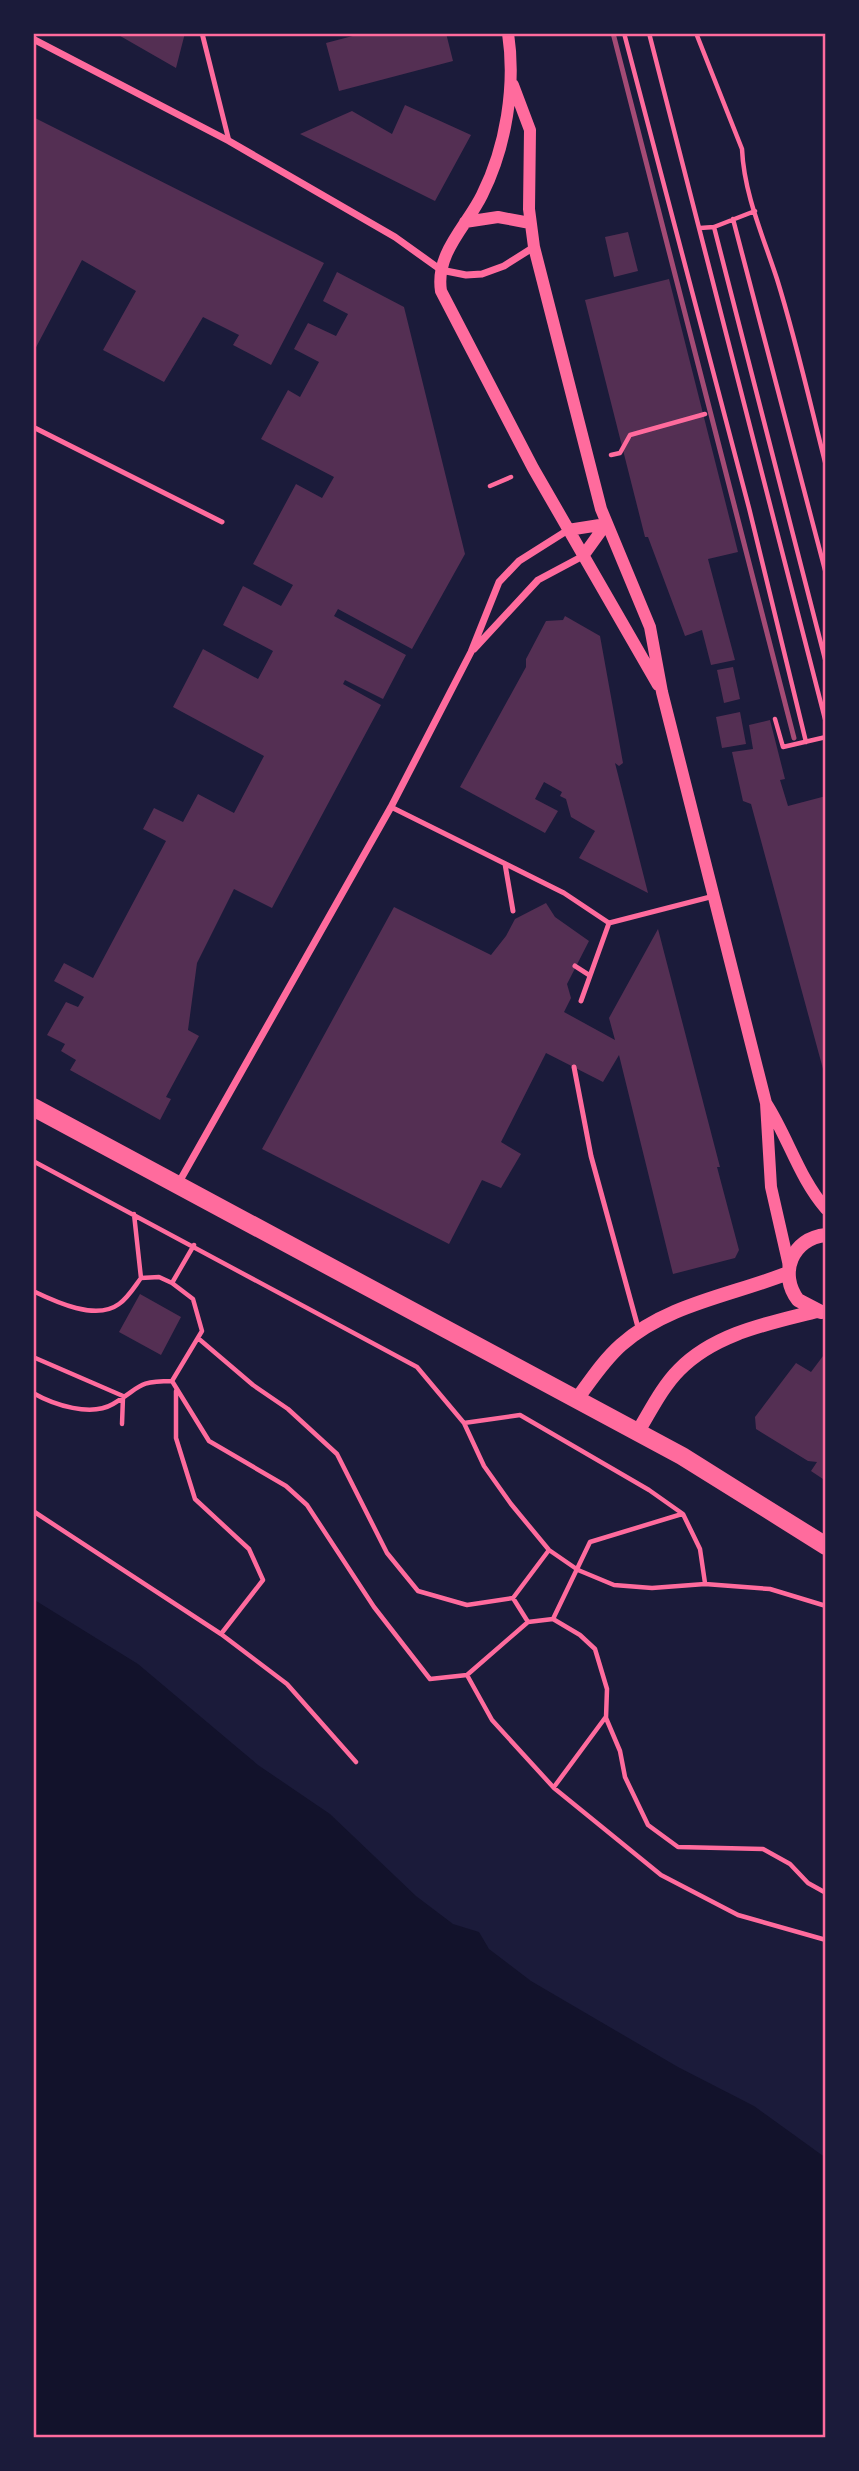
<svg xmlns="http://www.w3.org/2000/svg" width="859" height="2471" font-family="Rubik,sans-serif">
<rect width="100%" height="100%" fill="#1b1b3a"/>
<path fill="#12122b" d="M33 1599 138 1664 258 1765 330 1814 416 1896 453 1924 479 1932 489 1949 531 1981 678 2067 754 2106 826 2158V2438H33Z"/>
<path fill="#542f53" d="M115 33H185L176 68Z
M364 33H446L453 61 339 91 326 43Z
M405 105 471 135 435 201 300 134 352 111 392 134Z
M33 117 324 263 271 365 233 345 239 335 203 317 164 382 103 350 136 291 82 260 33 353Z
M628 232 638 271 614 277 605 237Z
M337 272 404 307 465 554 412 649 338 609 334 616 406 655 383 699 345 680 343 684 381 705 272 908 234 889 197 963 188 1030 199 1036 166 1097 171 1099 160 1120 70 1070 76 1060 61 1051 65 1044 47 1035 66 1002 78 1007 84 997 54 981 64 963 93 978 166 841 143 829 154 808 183 822 198 794 234 813 264 756 173 707 203 649 258 679 273 651 223 625 243 586 281 606 293 585 253 564 296 484 322 498 334 477 261 439 288 390 300 397 319 362 294 349 308 323 336 336 348 314 323 301Z
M669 279 738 552 708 559 735 660 711 665 702 630 685 636 648 537H645L585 300Z
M565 616 600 636 623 763 619 766 615 763 648 893 579 858 595 831 571 817 566 799 560 796 562 792 544 782 535 799 558 811 545 833 460 787 526 667V659L546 621 563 620Z
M733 667 740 699 724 703 717 670Z
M740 712 746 744 722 748 716 717Z
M770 720 785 779 780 780 788 806 826 796V1080L751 804 743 801 732 752 753 749 749 725Z
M546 903 555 917 589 941 567 984 571 998 564 1012 615 1040 609 1018 658 929 720 1167H717L739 1250 735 1258 673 1274 619 1055 603 1082 546 1053 501 1142 521 1154 501 1188 482 1180 449 1244 262 1149 394 907 491 955 506 936 515 919Z
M140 1294 181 1317 161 1355 119 1332Z
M823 1356 826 1358V1481L811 1471 817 1462 808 1461 756 1429 755 1417 796 1363 811 1372Z"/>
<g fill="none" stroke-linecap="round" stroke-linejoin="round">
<path stroke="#ff6b9d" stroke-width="4.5" d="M624 33 749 508 806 742
M649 33 826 723
M696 33 742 149C744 194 763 236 777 279 796 340 810 403 826 466
M733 219 826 574
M714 227 826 663
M700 228 714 227 755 211
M611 455 620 453 630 435 705 414
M490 486 511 477
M775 719 783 747 826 737
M33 1161 417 1367 464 1423 484 1466 511 1504 549 1550 578 1570 614 1585 652 1588 705 1584 770 1589 826 1606
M134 1214 141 1278
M33 1291C56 1302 96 1321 119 1304 128 1298 135 1286 141 1278L159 1277 172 1283
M199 1339 253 1385 288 1409 337 1454 387 1553 418 1591 467 1605 513 1598 528 1622
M33 1357 123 1396
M172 1381 209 1441 286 1486 307 1505 374 1607 430 1679 467 1675 528 1622 553 1619 580 1635 595 1649 607 1689 606 1718 620 1751 625 1777 648 1825 678 1847 763 1849 790 1864 808 1883 826 1893
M172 1381 202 1331 193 1299 172 1283 194 1245
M176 1391V1438L195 1499 249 1549 263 1580 221 1634
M33 1393C54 1405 91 1417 113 1404 141 1388 135 1381 172 1381
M464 1423 520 1415 649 1490 683 1514 700 1549 705 1583
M122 1424 123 1397
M33 1511 221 1634 287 1684 356 1762
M513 1598 549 1550
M553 1619 590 1542 682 1514
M467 1675 492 1720 554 1788 661 1875 738 1915 826 1940
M554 1787 605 1718"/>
<path stroke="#ff6b9d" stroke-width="5" d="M202 33 229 141
M33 427 222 522
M391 807 564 893 609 923 714 896
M505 864 513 911
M575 966 589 975
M581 1001 609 923
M574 1067 591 1156 639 1331"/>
<path stroke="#ff6b9d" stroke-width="7" d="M33 39 229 141 395 237 441 270 466 275 482 274 504 266 534 247
M474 649 538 580 583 556
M178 1184 391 807 471 652 499 582 519 561 568 530"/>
<path stroke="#ff6b9d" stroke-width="12" d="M508 33C516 86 506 147 482 195 467 226 435 253 441 291L533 468 658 685
M513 85 530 130 529 209 534 247 601 509 650 627 662 692 766 1103 771 1187 789 1266
M465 222 498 217 530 223
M568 530 606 524
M583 556 606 524
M766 1103C788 1137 799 1178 826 1209"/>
<path stroke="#ff6b9d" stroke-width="14" d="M821 1312 798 1300C778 1274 792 1238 826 1235
M577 1399C591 1380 604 1360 621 1345 667 1304 733 1295 788 1273
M637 1433C650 1412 662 1387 679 1370 715 1333 770 1323 817 1311"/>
<path stroke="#ff6b9d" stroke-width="18" d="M33 1107 682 1456 826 1546"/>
<path stroke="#a44b75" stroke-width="5" d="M613 33 794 738"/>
</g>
<rect width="859" height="2471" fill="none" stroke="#1b1b3a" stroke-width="70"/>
<rect x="35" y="35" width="789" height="2401" fill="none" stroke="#ff6b9d" stroke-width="2.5"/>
</svg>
